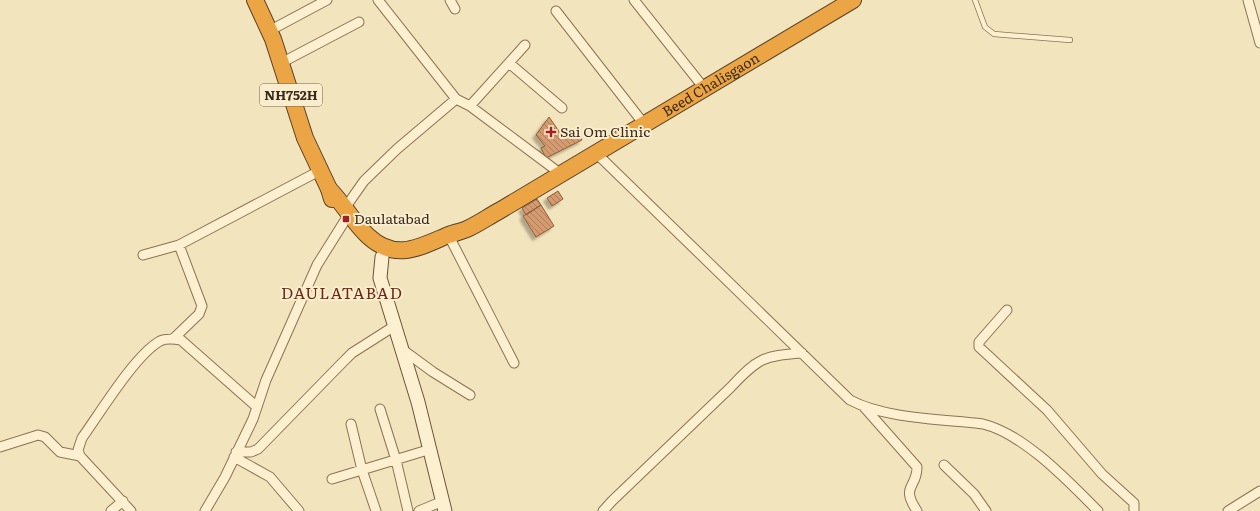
<svg xmlns="http://www.w3.org/2000/svg" width="1260" height="511" font-family="Literata,serif">
<defs>
<pattern id="building-back-hatch" width="6" height="6" patternUnits="userSpaceOnUse"><rect width="6" height="6" fill="#d59b6f"/><path d="M-1 5l2 2M0 0l6 6M5-1l2 2" fill="none" stroke="#ae7f5a"/></pattern>
<filter id="shadow"><feDropShadow dx="-3.5" dy="3.5" stdDeviation="1" flood-color="#0004"/></filter>
</defs>
<rect width="100%" height="100%" fill="#f2e4bd"/>
<path fill="url(#building-back-hatch)" stroke="#8e5c38" filter="url(#shadow)" d="M549 117 563 137 577 130 582 140 546 158 541 148 545 146 536 135Z
M558 191 563 199 552 206 547 198Z
M537 199 541 205 526 215 522 208Z
M541 205 554 226 536 237 523 216Z"/>
<g fill="none" stroke-linecap="round" stroke-linejoin="round">
<g stroke="#8c7354" stroke-width="6">
<path id="lane" d="M975 0 985 27 994 34 1070 40"/>
</g>
<g stroke="#8c7354" stroke-width="11">
<path id="street" d="M378 0 456 99 470 106 561 174
M450 0 455 9
M634 0 704 88
M1248 0 1260 43
M556 11 644 124
M269 31 327 0
M281 63 359 22
M509 63 562 108
M470 106 525 45
M596 153 850 400C886 419 941 419 983 424 1024 434 1068 481 1098 511
M345 208 364 181 397 149 456 99
M452 242 514 363
M143 255 179 245 321 170
M1007 310 979 342V347L1047 410 1102 474 1134 503V511
M173 339 199 314 202 306 179 245
M403 350 433 372 470 395
M864 407 917 467C917 489 900 485 917 511
M380 409 396 460 408 511
M351 424 362 470 376 511
M0 447 38 435 45 437 60 452 80 456
M236 452H251L258 449 342 363 352 353 396 325
M234 457 270 477 299 511
M944 465 974 494 986 511
M332 479 431 449
M111 511 123 501
M131 511 80 456 78 450 82 438C100 413 135 355 160 341 166 338 174 339 181 340L257 407
M205 511 225 477 253 419 266 380 317 265 344 222
M419 511 443 501
M603 511 612 501 731 387C758 358 763 356 802 353
M1228 511 1260 491"/>
</g>
<g stroke="#6e5438" stroke-width="15">
<path id="secondary" d="M382 257 380 278 418 402 445 511"/>
</g>
<g stroke="#594129" stroke-width="18">
<g id="highway">
<path d="M255 0 273 39 305 138 329 189 332 199"/>
<path id="s1" d="M329 189C343 203 353 222 368 236 395 261 418 248 446 236 453 233 460 232 467 229 478 224 488 217 499 211L853 0"/>
</g>
</g>
<use href="#lane" stroke="#fcf0d1" stroke-width="4.5"/>
<use href="#street" stroke="#fcf0d1" stroke-width="9"/>
<use href="#secondary" stroke="#fcf0d1" stroke-width="13"/>
<use href="#highway" stroke="#eca544" stroke-width="16"/>
</g>
<g fill="#a2201e" stroke="#f9edce" stroke-width="1.5">
<path d="M549 126h4v4h4v4h-4v4h-4v-4h-4v-4h4z"/>
<rect x="342" y="215" width="8" height="8" rx="2"/>
</g>
<g text-anchor="middle" stroke-width="4" stroke-linejoin="round" paint-order="stroke">
<rect fill="#f9edce" stroke="#736451" stroke-width="1" x="260" y="84" width="62" height="22" rx="3"/>
<g font-size="13" font-weight="bold" fill="#3a2a1b">
<text x="291" y="100">NH752H</text>
</g>
<g font-size="14" fill="#3a2a1b" stroke="#f9edce">
<text dy="5" stroke="none"><textPath href="#s1" startOffset="451">Beed Chalisgaon</textPath></text>
</g>
<g font-size="14" fill="#3a2a1b" stroke="#f9edce" text-anchor="start">
<text x="560" y="137">Sai Om Clinic</text>
<text x="354" y="224">Daulatabad</text>
</g>
<g font-size="16" letter-spacing="1" fill="#6b2916" stroke="#f9edce">
<text x="342" y="299">DAULATABAD</text>
</g>
</g>
</svg>
